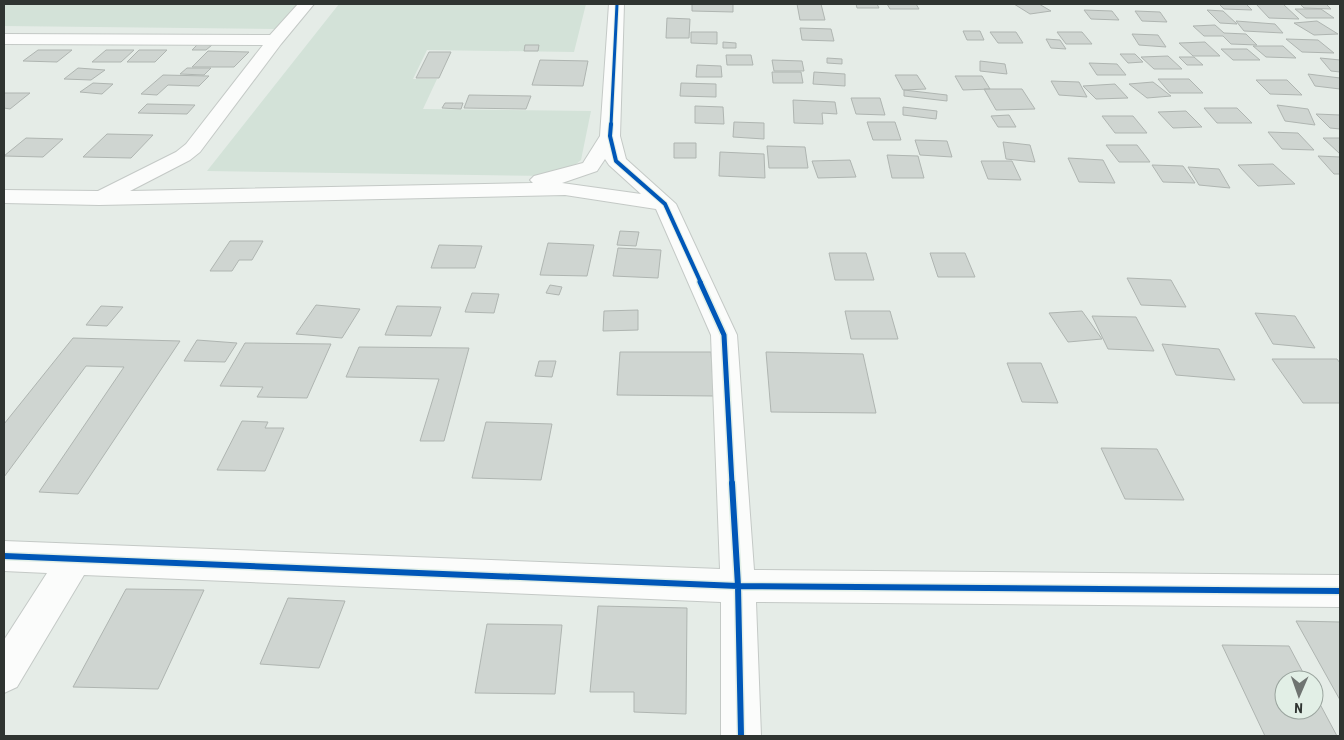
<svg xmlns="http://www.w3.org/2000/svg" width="1344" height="740" font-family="'Roboto Condensed',sans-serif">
<rect width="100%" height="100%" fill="#e5ece7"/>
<path fill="#d3e2d8" d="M4 4H298L275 29 4 26Z
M339 4H586L574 52 427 50 413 79H437L423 109 591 111 581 160 570 169 550 176 207 171Z"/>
<path fill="#cfd5d1" stroke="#afb5b1" d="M692 4H733V12L692 11Z
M797 4H821L825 20H800Z
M856 4H877L879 8H857Z
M887 4H916L919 9H890Z
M1014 4H1039L1051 11 1030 14Z
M1219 4H1246L1252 10 1224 9Z
M1256 4H1283L1299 19 1269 18Z
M1300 4H1326L1331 9 1304 8Z
M1295 9H1321L1334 18H1306Z
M1084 10 1112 11 1119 20 1091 19Z
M1207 10 1223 11 1237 24 1220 23Z
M1135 11 1160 12 1167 22 1142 21Z
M667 18 690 19 689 38H666Z
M1236 21 1275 24 1283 33 1244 31Z
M1317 21 1338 34 1314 35 1294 23Z
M1215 25 1224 33 1246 34 1257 45 1231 44 1223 36H1204L1193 26Z
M800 28 831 29 834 41 802 40Z
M963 31H980L984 40H967Z
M691 32H717V44L691 43Z
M990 32H1016L1023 43H998Z
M1057 32H1082L1092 44H1066Z
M1132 34 1158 35 1166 47 1139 45Z
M1046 39 1060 40 1066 49 1051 48Z
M1286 39 1318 40 1334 53 1302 52Z
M723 42 736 43V48H723Z
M1205 42 1220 56H1193L1179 43Z
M198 44 212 45 206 50H192Z
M525 45H539L538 51H524Z
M1253 46H1283L1296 58 1266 57Z
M1221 49H1247L1260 60H1233Z
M38 50H72L57 62 23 61Z
M106 50H134L121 62H92Z
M139 50H167L155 62H127Z
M208 51 249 52 234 67H192Z
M429 52H451L439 78H416Z
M1120 54H1135L1143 62 1128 63Z
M726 55H751L753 65H727Z
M1168 56 1182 69H1154L1141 57Z
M1179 57H1194L1203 65H1187Z
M827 58 842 59V64L827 63Z
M1320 58 1340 60V72L1331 71Z
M540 60 588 61 583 86 532 85Z
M772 60 802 61 804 71H774Z
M980 61 1005 64 1007 74 980 71Z
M1089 63 1117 64 1126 75H1097Z
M697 65 721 66 722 77H696Z
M78 68 105 70 91 80 64 79Z
M187 68H211L204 75 180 74Z
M772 72H801L803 83H773Z
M814 72 845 74V86L813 84Z
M1308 74 1340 78V89L1315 86Z
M163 75 209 76 199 86 168 85 157 95 141 94Z
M895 75H917L926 89 903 90Z
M955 76H982L990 89 963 90Z
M1158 79H1189L1203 93H1170Z
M1256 80H1287L1302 95 1270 94Z
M1051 81 1079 82 1087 97 1059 95Z
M1153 82 1171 96 1147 98 1129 84Z
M93 83 113 84 102 94 80 92Z
M681 83 716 84V97L680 96Z
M1115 84 1128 98 1096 99 1083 86Z
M984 89H1022L1035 109 996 110Z
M904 90 947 95V101L904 96Z
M4 93H30L10 109 4 108Z
M469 95 531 96 526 109 464 108Z
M851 98H880L885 115 856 114Z
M793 100 835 102 837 114 822 113 823 124 794 123Z
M445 103H463L461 109 442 108Z
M147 104 195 105 187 114 138 113Z
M1277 105 1308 109 1315 125 1285 121Z
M695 106 723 107 724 124 695 123Z
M903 107 937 111 936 119 903 115Z
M1204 108H1237L1252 123H1217Z
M1186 111 1202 127 1173 128 1158 112Z
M1316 114 1340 115V129L1330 128Z
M1009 115 1016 127H998L991 116Z
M1102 116H1133L1147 133H1115Z
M734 122 764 123V139L733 137Z
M867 122H895L901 140H873Z
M1268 132 1298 133 1314 150 1282 149Z
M107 134 153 135 131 158 83 157Z
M26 138 63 139 43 157 4 156Z
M1323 138H1340V154Z
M915 140 947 141 952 157 920 155Z
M1003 142 1030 145 1035 162 1006 159Z
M674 143H696V158H674Z
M1106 145H1137L1150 162H1119Z
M767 146 805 147 808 168H769Z
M720 152 764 154 765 178 719 176Z
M887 155 918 156 924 178H892Z
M1318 156 1340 157V174H1334Z
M1068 158 1103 160 1115 183 1079 182Z
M850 160 856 177 818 178 812 161Z
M981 161H1012L1021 180 988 179Z
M1273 164 1295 184 1258 186 1238 165Z
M1152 165 1183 166 1195 183 1163 182Z
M1188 167 1219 169 1230 188 1199 185Z
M620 231 639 232 636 246 617 245Z
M230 241H263L252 260H239L232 271H210Z
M548 243 594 245 587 276 540 275Z
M439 245 482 246 475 268H431Z
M618 248 661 250 658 278 613 276Z
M829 253H866L874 280H835Z
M930 253H965L975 277H938Z
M1127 278 1171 280 1186 307 1141 305Z
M550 285 562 287 559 295 546 293Z
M472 293 499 294 494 313 465 312Z
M316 305 360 309 342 338 296 334Z
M101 306 123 307 107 326 86 325Z
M397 306 441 307 431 336 385 335Z
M638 310V330L603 331 604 311Z
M845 311H890L898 339H851Z
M1082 311 1102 339 1068 342 1049 313Z
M1255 313 1295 316 1315 348 1273 344Z
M1092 316 1136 317 1154 351 1108 349Z
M73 338 180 341 78 494 39 492 124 367 86 366 4 477V424Z
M197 340 237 343 225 362 184 361Z
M245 343 331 344 307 398 257 397 263 387 220 386Z
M1162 344 1219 349 1235 380 1176 375Z
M359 347 469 348 444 441H420L439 379 346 377Z
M620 352H711L714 396 617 395Z
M766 352 863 354 876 413 771 412Z
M1272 359H1337L1340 363V403H1303Z
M539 361H556L552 377 535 376Z
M1007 363H1041L1058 403 1022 402Z
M242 421 268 422 265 428H284L265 471 217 470Z
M486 422 552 424 541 480 472 478Z
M1101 448 1157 449 1184 500 1125 499Z
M126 589 204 590 158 689 73 687Z
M288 598 345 601 319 668 260 664Z
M598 606 687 608 686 714 634 712V692H590Z
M1296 621 1340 622V700Z
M487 624 562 625 555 694 475 693Z
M1222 645 1289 646 1307 680H1284V710H1314V693L1337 736H1265Z"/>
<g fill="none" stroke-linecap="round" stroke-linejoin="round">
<g stroke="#c4c9c6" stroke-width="2">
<path id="minor" d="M298 4H314L281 44 200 152 190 160 130 191 533 183 530 180 534 176 583 163 600 136 609 4H624L620 136 626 159 676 204 737 335 754 570 1340 575V607L756 602 761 736H721V602L84 575 17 687 4 693V640L47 573 4 571V541L720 569 711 335 656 209 565 195 99 205 4 203V190L98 191 176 152 186 144 263 45 4 44V34L270 35ZM605 159 609 165 641 194 562 183 597 171Z"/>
</g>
<use href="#minor" fill="#fbfcfb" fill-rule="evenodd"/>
<g stroke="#e2efe6" stroke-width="5">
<path id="cycleway-far3" d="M611 125 617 4"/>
</g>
<g stroke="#e2efe6" stroke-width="6">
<path id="cycleway-far2" d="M611 124 610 136 616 161 665 204 701 283"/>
</g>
<g stroke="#e2efe6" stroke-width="8">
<path id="cycleway-far1" d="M700 282 724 335 732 484"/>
</g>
<g stroke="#e2efe6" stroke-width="9">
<path id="cycleway" d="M732 483 738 586 741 736
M4 556 738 586 1340 591"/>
</g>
<use href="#cycleway-far3" stroke="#0057b8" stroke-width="3"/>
<use href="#cycleway-far2" stroke="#0057b8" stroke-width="4"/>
<use href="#cycleway-far1" stroke="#0057b8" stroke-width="5"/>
<use href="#cycleway" stroke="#0057b8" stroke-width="6"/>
</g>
<rect width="1344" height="740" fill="none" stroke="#2f3431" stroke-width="10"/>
<g transform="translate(1299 695) rotate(182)"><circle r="24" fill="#e2efe6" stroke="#9aa49e"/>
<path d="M0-4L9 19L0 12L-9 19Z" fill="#6f7471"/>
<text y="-8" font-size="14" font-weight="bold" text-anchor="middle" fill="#2f3431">N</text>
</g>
</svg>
